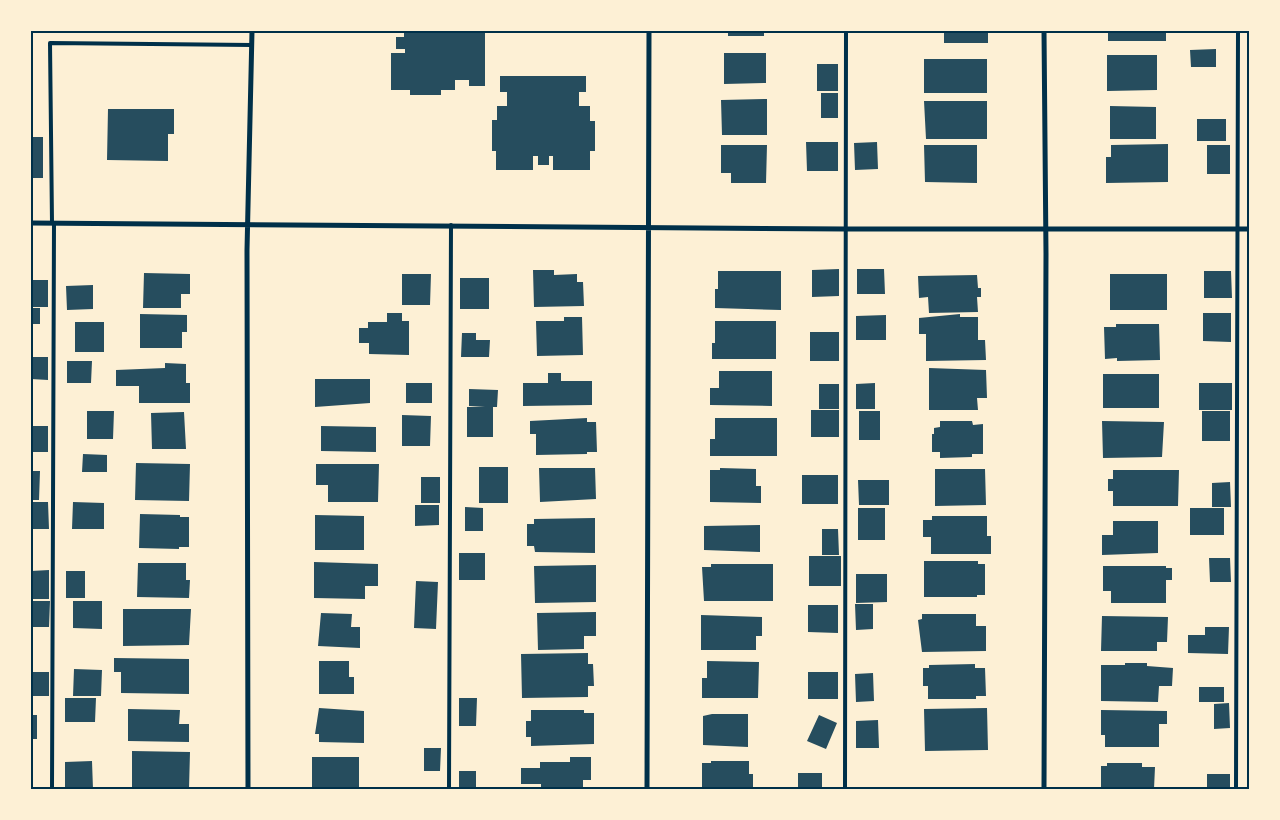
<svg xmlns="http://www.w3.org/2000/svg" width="1280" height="820" font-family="'Exo 2',sans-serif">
<rect width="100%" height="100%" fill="#fdf0d5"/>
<path fill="#264d5e" d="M404 31H485V86H469V80H455V90H441V95H410V90H391V53H405V49H396V37H404Z
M728 31H764V36H728Z
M944 31H988V43H944Z
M1108 31H1166V41H1108Z
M1216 49V67H1191L1190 50Z
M724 53H766V83L724 84Z
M1107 55H1157V90L1107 91Z
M924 59H987V93H924Z
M817 64H838V91H817Z
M500 76H586V92H579V106H590V121H595V151H590V170H553V156H549V165H538V156H533V170H496V151H492V120H497V106H507V92H500Z
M821 93H838V118H821Z
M767 99V135H722L721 100Z
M924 101H987V139H926Z
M1110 106 1156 107V139H1110Z
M108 109H174V134H168V161L107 160Z
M1197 119H1226V141H1197Z
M31 137H43V178H31Z
M806 142H838V171H807Z
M877 142 878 169 855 170 854 143Z
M1168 144V182L1106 183V157H1111V145Z
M721 145H767L766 183H731V173H721Z
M924 145H977V183L925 182Z
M1207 145H1230V174H1207Z
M839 269V296L812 297V270Z
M857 269H884L885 294H857Z
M533 270H554V275L577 274V282H583L584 306 534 307Z
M718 271H781V310L715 308V289H718Z
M1204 271H1231L1232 298H1204Z
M144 273 190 274V294H181V308H143Z
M402 274H431L430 305H402Z
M1110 274H1167V310H1110Z
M977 275 978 288H981V297H977L978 312 929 313 928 297 919 298 918 276Z
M460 278H489V309H460Z
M31 280H48V307H31Z
M93 285V309L67 310 66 286Z
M31 308H40V324H31Z
M387 313H402V321H409V355L369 354V343H359V328H368V322H387Z
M1203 313H1231V342L1203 341Z
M140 314 187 315V332H182V348H140Z
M960 314V317H978V340H985L986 360 926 361V334H919V318Z
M886 315V340H856V316Z
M564 317H582L583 355 537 356 536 321H564Z
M715 321H776V359H712V343H715Z
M75 322H104V352H75Z
M1116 324H1159L1160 360 1117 361V358L1105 359 1104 327H1116Z
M810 332H839V361H810Z
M462 333H476V340H490L489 357H461Z
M31 357H48V380L31 379Z
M67 361H92L91 383H67Z
M165 363 186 364V383H190V403H139V386H116V370L165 368Z
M929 368 986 370 987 398H977L978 410H929Z
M719 371H772V406L710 405V388H719Z
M548 373H561V381H592V405L523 406V383H548Z
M1103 374H1159V408H1103Z
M315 379H370V403L315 407Z
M406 383H432V403H406Z
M875 383V409H856V384Z
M1199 383H1232V410H1199Z
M819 384H839V409H819Z
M469 389 498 390 497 407H493V437H467V407H485L469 406Z
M811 410H839V437H811Z
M87 411H114L113 439H87Z
M859 411H880V440H859Z
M1202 411H1230V441H1202Z
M184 412 186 449H152L151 413Z
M402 415 431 416 430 446H402Z
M587 418V422H596L597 452H587V454L536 455V434H530V421Z
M715 418H777V456H710V439H715Z
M940 421H972L973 425 983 424V454H972V457L940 458V452H932V434H934V428L940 427Z
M1102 421 1164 422 1162 457 1103 458Z
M31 426H48V452H31Z
M321 426 376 427V452L321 451Z
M83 454 107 455V472H82Z
M136 463 190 464 189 501 135 500Z
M316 464H379L378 502H328V485H316Z
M479 467H508V503H479Z
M539 468H595L596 499 540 502Z
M720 468 756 469V486H761V503L710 502V470H720Z
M935 469H985L986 505 935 506Z
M1113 470H1179L1178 506H1113V491H1108V479H1113Z
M31 471H40L39 500H31Z
M802 475H838V504H802Z
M421 477H440V503H421Z
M858 480H889V505H859Z
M1230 482 1231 507H1212V483Z
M31 502H48L49 529H31Z
M73 502 104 503V529H72Z
M415 505H439V525L415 526Z
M465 507 483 508V531H465Z
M858 508H885V540H858Z
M1190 508H1224V535H1190Z
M140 514 180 515V517H189V547H179V549L139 548Z
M315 515 364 516V550H315Z
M932 516H987V536H991V554H931V537H923V520H932Z
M595 518V553L535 552 534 546H527V524H534V519Z
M1113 521H1158V553L1102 555V535H1113Z
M760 525V552L704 550V526Z
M822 529H838L839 555H822Z
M459 553H485V580H459Z
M809 556H841V586H809Z
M1247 556H1249V582H1247Z
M1209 558H1230L1231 582H1210Z
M924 561H978V564H985V595H977V597H924Z
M314 562 378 564V586H365V599L314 598Z
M138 563H186V580H190L189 598 137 597Z
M711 564H773V601H704L702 567H711Z
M596 565V602L535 603 534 566Z
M1103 566H1166V568H1172V580H1166V603H1111V591H1103Z
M49 570V599H31V571Z
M66 571H85V598H66Z
M856 574H887V602L856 603Z
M416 581 438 582 436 629 414 628Z
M33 601H50L49 627H33Z
M73 601H102V629L73 628Z
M855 604H873V629L856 630Z
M808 605H838V633L808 632Z
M123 609H191L189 645 123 646Z
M596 612V636H584V649L538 650 537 613Z
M321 613 352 614 351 627H360V648L318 646Z
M922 614H976V626H986V651L922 652 918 620 922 619Z
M701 615 762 617V636H756V650H701Z
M1102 616 1168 617 1167 642H1157V651H1101Z
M1205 627H1229L1228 654 1188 653V635H1205Z
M588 653V664H593L594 686H588V697L522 698 521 654Z
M114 658 189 659V694L121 693V672H114Z
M319 661H349V677H354V694H319Z
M707 661 759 662 758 698H702V678H707Z
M1125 663H1147V666L1173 668 1172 686H1159L1158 702 1101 701V665H1125Z
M975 664V668H985L986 696H976V699H928V686H923V668H929V665Z
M74 669 102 670 101 696H73Z
M33 672H49V696H33Z
M808 672H838V699H808Z
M873 673 874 701 856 702 855 674Z
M1199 687H1224V702H1199Z
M65 698H96L95 722H65Z
M459 698H477L476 726H459Z
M1229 703 1230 728 1214 729V704Z
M319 708 364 711V743L319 742V734H315Z
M987 708 988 750 925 751 924 709Z
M128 709 180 710 179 724H189V742L128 741Z
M531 710H584V713H594V744L531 746V737H526V721H531Z
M1101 710 1167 711V724H1159V747H1105V735H1101Z
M712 714H748V747L703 745V716Z
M31 715H37V739H31Z
M819 715 837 723 826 749 807 741Z
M878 720 879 748H856V721Z
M424 748H441L440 771H424Z
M132 751 190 752 189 789H132Z
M1247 752H1249V781H1247Z
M312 757H359V789H312Z
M570 757H591V780H583V789H541V784H521V768H540V762H570Z
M92 761 93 789H65V762Z
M711 761H749V774H753V789H702V763H711Z
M1107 763H1142V767H1155L1154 789H1101V766H1107Z
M459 771H476V789H459Z
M798 773H822V789H798Z
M1207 774H1230V789H1207Z"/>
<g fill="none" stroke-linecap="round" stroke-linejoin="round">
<path stroke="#003049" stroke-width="4" d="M52 223 50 43 252 45
M52 789 54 223
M449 789 451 225
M845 789 846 31
M1236 789 1238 31"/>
<path stroke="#003049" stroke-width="5" d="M31 223 846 229H1249
M248 789 247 250 252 31
M647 789 649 31
M1044 789 1046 254 1044 31"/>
</g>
<rect width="1280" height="820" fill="none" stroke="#fdf0d5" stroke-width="65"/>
<rect x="32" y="32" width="1216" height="756" fill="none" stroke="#003049" stroke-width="2"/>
</svg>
